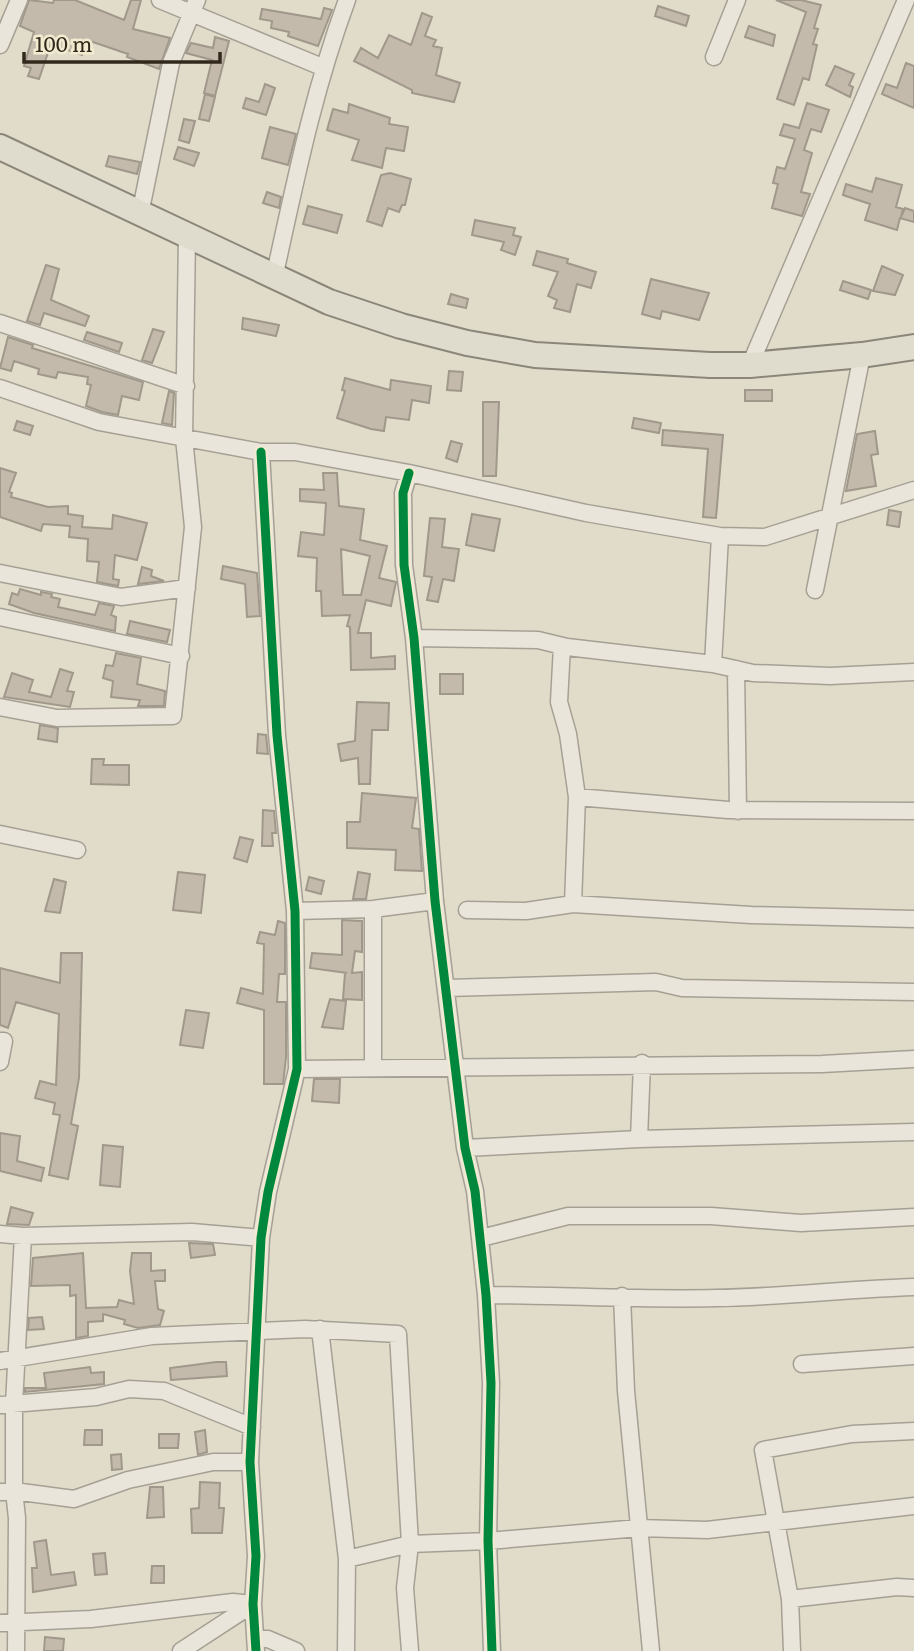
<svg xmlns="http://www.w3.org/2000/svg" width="914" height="1651" font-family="Literata,serif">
<rect width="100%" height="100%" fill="#e1dcca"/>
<path fill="#c4baab" stroke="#a0988a" stroke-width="2" fill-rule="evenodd" d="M29 0 53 3 54 0H75L124 20 131 0H141L133 29 170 38 159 69 127 57 128 54 87 40 82 55 51 44 39 79 28 76 31 68 24 66 34 32 20 26Z
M776 0H801L821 5 814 28 818 29 813 44 817 45 809 80 803 78 794 105 777 99 806 12Z
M658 6 689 16 686 26 655 16Z
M324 8 332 10 318 46 288 36 289 32 271 28 272 21 260 19 262 9 321 19Z
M422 13 432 17 425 36 436 40 433 46 442 48 436 75 460 83 454 102 412 93V90L354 61 361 48 378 58 389 35 411 45Z
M749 26 775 35 773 46 745 37Z
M215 37 229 41 215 96 204 93 212 60 186 53 191 43 213 48Z
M906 63 914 66V108L882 94 886 84 897 88Z
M835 66 854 74 849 85 853 87 850 97 826 85Z
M265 84 275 88 266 115 243 108 246 98 259 102Z
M205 94 215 97 209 121 199 119Z
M807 103 829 110 821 132 811 129 804 150 812 153 801 192 810 194 802 216 772 208 778 184 773 183 777 167 785 169 795 139 780 135 784 124 799 128Z
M349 104 390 118 389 124 408 127 404 151 386 148 382 168 352 160 359 140 327 130 333 109 348 113Z
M184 119 195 121 189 143 179 140Z
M270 127 296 134 288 165 262 158Z
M178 147 199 153 194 166 174 159Z
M109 156 140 162 137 174 106 166Z
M390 173 411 179 405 205H402L399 212 388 208 382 226 367 221 381 175Z
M876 178 902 185 896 207 903 209 901 217 905 208 914 211V222L900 218 897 230 865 220 870 204 843 195 846 184 872 192Z
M267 192 281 197 279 208 263 203Z
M308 206 342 215 337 233 303 224Z
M475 220 515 228 513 235 521 237 515 255 501 250 504 242 472 235Z
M537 251 568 259 567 263 596 272 591 288 577 284 570 312 554 308 557 300 548 296 558 272 533 265Z
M46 265 59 269 51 300 89 316 85 326 44 313 40 325 27 321Z
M882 266 903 275 895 295 873 291Z
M651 279 709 293 699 320 662 311 660 319 642 314Z
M843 281 871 290 868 299 840 290Z
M451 294 468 299 466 308 448 304Z
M243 318 279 325 276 336 242 329Z
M153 329 164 332 152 363 142 360Z
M87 332 122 343 119 352 84 340Z
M8 337 33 345 32 348 143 382 139 400 122 396 118 415 102 412 86 406 91 385 87 384 88 377 58 372 56 378 38 374 39 369 14 361 11 371 0 368Z
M449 371 463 372 461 391 447 390Z
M345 378 390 390 391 380 431 386 429 403 412 400 409 420 386 417 384 431 371 429 337 418 345 391 342 390Z
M745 390H772V401H745Z
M169 391 174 393 172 425 162 423Z
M483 402H499L496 476H483Z
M634 418 661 423 659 433 632 428Z
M17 421 33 426 30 435 14 430Z
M663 430 723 435 716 518 703 517 708 449 662 445Z
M875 431 878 454 871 455 876 486 846 491 857 434Z
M451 441 462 444 457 462 446 458Z
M0 468 16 473 9 492 12 493 11 497 48 507 68 506V514L83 516 82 527 112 529 113 515 147 523 137 560 115 555 113 579 119 580 118 586 97 582 99 562 87 561 88 539 69 537 70 526 43 524 41 531 0 517Z
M323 473H337L339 506 364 509 360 540 387 546 379 578 396 582 391 606 366 600 358 633H371V658L395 656V669L351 670 350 627 347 626 350 615 322 616 321 591H316L317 558 298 556 301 532 324 535 326 503 300 501V489L324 490ZM341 549 370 556 361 595H343Z
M889 510 901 512 899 527 887 525Z
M472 514 500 519 494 551 466 545Z
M430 518 445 519 442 547 459 549 454 581 443 579 438 602 427 600 432 577 424 576Z
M223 566 257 573 260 616 247 617 245 584 221 579Z
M142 567 152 570 151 576 164 581 138 584Z
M20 589 41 595V592L52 594 51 597 60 599 58 607 95 615 99 603 114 606 111 615 116 617 115 631 34 613 9 604 12 593 18 595Z
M130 621 170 630 167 642 127 634Z
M116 653 141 658 137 684 165 691 164 706H138L140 700 111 697 113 681 103 678 106 665 113 666Z
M60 669 73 673 67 691 74 692 70 707 4 697 12 673 33 680 29 692 51 697Z
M440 674H463V694H440Z
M357 702 389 703 388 730H372L370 784H359L358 758 341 761 338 744 355 741Z
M40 725 58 728 57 742 38 739Z
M258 734 266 735 268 754 257 753Z
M92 759H104L103 765H129V785L91 784Z
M362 793 416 798 412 828 419 829 422 871 395 870 396 850 347 848V822H360Z
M263 810 274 811 276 833H272L273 846H262Z
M240 837 253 840 247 862 234 858Z
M178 872 205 875 201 913 173 910Z
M358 872 370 874 366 899H353Z
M309 877 324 881 321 894 306 890Z
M54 879 66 882 60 913 45 911Z
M342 920 362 921V952L355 951 352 973 362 972V1000L343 999 345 973H347L310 968 312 953 342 955Z
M278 921 285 923V974H279L277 1002H286V1057L283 1084H264V1010L237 1003 241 988 263 994 264 944 257 943 260 932 275 935Z
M61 953H82L79 1078 71 1124 78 1126 68 1179 49 1175 60 1115 53 1114 55 1103 35 1098 40 1081 56 1085 59 1014 16 1002 8 1028 0 1025V968L60 983Z
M330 999 346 1001 343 1029 322 1027Z
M186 1010 209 1013 203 1048 180 1045Z
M314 1079H340L339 1103 312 1101Z
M0 1133 20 1136 17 1161 44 1168 41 1181 0 1171Z
M103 1145 123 1147 120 1187 100 1185Z
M11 1207 33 1213 29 1225 7 1224Z
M189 1243 213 1244 215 1255 191 1258Z
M83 1253 86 1308 117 1307 119 1300 134 1304 130 1271 132 1253H151V1271L165 1270V1281H155L158 1309 164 1311 160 1325 138 1328 124 1324 125 1320 103 1314V1321L88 1322V1336L76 1338V1295L70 1296V1285L31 1286 33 1258Z
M42 1317 44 1329 28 1330 29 1318Z
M216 1362H226L227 1376 171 1380 170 1368Z
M90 1367 91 1373 104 1372V1384L25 1392V1388H46L44 1373Z
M85 1430H102V1445H84Z
M205 1430 207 1452 198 1455 195 1432Z
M159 1434H179L178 1448H159Z
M121 1454 122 1469 112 1470 111 1455Z
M200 1482 220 1483 219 1508H224L222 1533H192L191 1509 199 1508Z
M150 1487H163L164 1517 147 1518Z
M46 1540 51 1575 74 1572 76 1585 33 1592 32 1568H37L34 1542Z
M105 1553 107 1574 95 1575 93 1554Z
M152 1566H164V1583H151Z
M45 1637 64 1639 63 1651H44Z"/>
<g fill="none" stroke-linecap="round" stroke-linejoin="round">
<g stroke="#a6a094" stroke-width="19">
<path id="minor" d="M160 0 322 67
M0 45 19 0
M714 57 737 0
M140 214 171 63 197 0
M274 278C295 183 313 92 347 0
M0 323 186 386
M750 365 906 0
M0 388 99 422 261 452H295L409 473 586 513 720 536 765 537 914 490
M409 473 403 493 404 565 414 638 435 901 465 1148 475 1191 486 1295 491 1383 488 1541 492 1651
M0 573 121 597 187 588
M815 590 862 355
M0 617 181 656
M414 638 538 640 567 647 713 664 753 673 830 676 914 672
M562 646 559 702 568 734 577 797 573 904
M713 664 720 536
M736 669 738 811
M0 707 57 718 173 716 193 527 184 438 187 236
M577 797 728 810 914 811
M0 834 77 850
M467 910 526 911 573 904 751 915 914 919
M295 911 373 909 435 901
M447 988 656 982 682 988 914 992
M0 1041H4L0 1062
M373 1066V909
M297 1069 822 1064 914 1059
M639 1139 642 1063
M465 1148 639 1139 914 1132
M0 1234 23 1236 192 1232 261 1238
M23 1236 14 1404V1491L74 1499 128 1480 213 1462H250
M481 1238 568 1216H711L801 1223 914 1217
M486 1295C563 1295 640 1300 716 1298 783 1297 848 1289 914 1287
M622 1296 626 1391 651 1651
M320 1329 347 1559 346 1651
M0 1361 152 1336 305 1329 398 1334 410 1544 405 1588 410 1651
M802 1364 914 1356
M0 1405 96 1397 129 1389 164 1391 252 1427
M0 1492 14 1491 17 1518 16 1651
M347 1559 410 1544 488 1541 639 1528 707 1530 914 1506
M790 1599 897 1587 914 1588
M0 1623 91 1619 233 1602 253 1604
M256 1638 268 1639 296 1651
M181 1651 253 1604
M256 1651 253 1604 256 1556 250 1462 261 1238 268 1192 297 1069 295 911 277 735 261 452
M792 1651 790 1599 763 1450 852 1434 914 1431"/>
</g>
<g stroke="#8b867a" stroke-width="28">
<path id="primary" d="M0 147 329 302 401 326 467 343 535 355 710 365H750L862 355 914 347"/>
</g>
<use href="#minor" stroke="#e9e5db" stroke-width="16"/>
<use href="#primary" stroke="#e0dccd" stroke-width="24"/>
<g stroke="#f2ebd0" stroke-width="13">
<path id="cycleway" d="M409 473 403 493 404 565 414 638 435 901 465 1148 475 1191 486 1295 491 1383 488 1541 492 1651
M256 1651 253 1604 256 1556 250 1462 261 1238 268 1192 297 1069 295 911 277 735 261 452"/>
</g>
<use href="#cycleway" stroke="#00873e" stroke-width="9"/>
</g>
<path d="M24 52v10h196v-10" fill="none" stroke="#32291d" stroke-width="3.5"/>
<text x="35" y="52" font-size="21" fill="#32291d" stroke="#f2ebd0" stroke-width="5" paint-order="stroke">100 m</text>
</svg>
